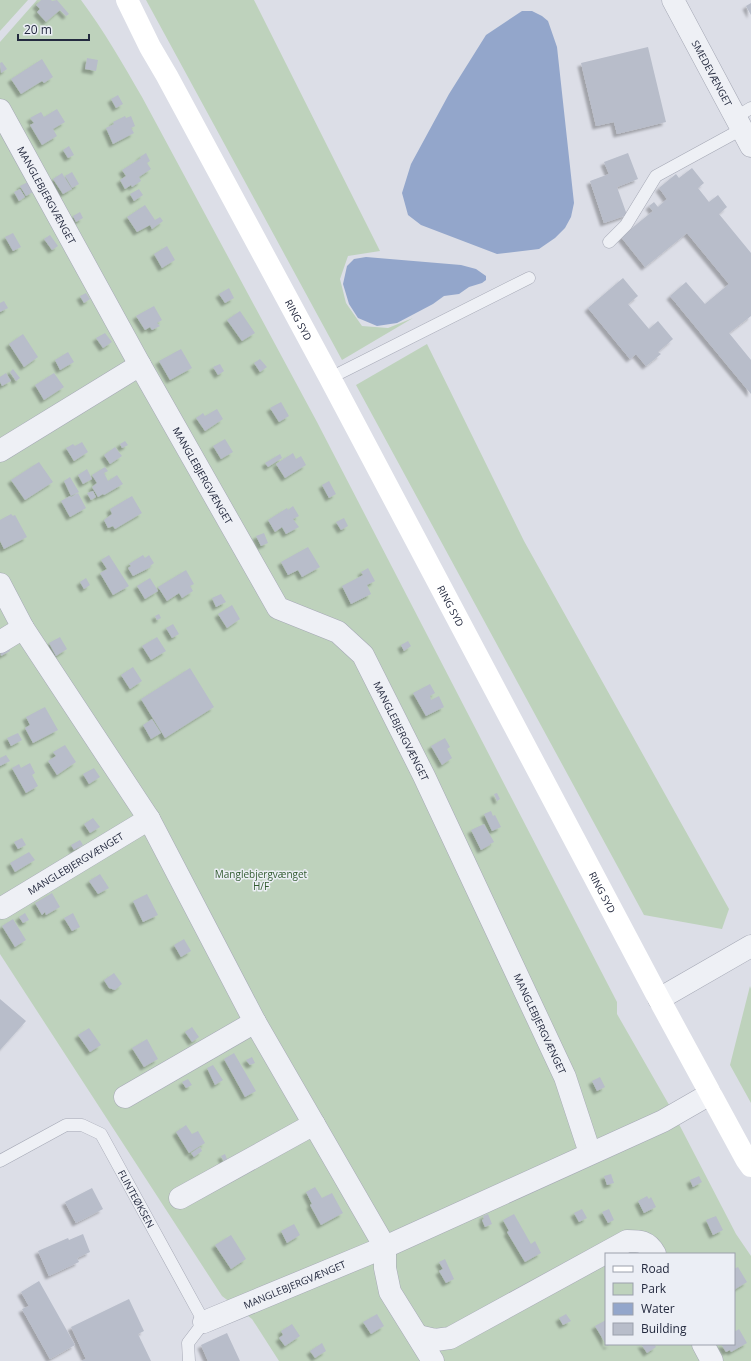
<svg xmlns="http://www.w3.org/2000/svg" width="751" height="1361" font-family="'Open Sans',sans-serif">
<defs>
<filter id="shadow"><feDropShadow dx="-3.5" dy="3.5" stdDeviation="1" flood-color="#0004"/></filter>
</defs>
<rect width="100%" height="100%" fill="#dcdee7"/>
<path fill="#bed2bc" fill-rule="evenodd" d="M0 0H28L0 31Z
M37 0H81C104 31 123 64 142 97L317 422 617 1002V1014L668 1103 736 1234 751 1256V1361H279L252 1319 222 1296 0 954V42ZM606 1254H734V1344H606Z
M146 0H254L380 251 348 256 340 279 346 303 362 326 388 328 413 318 342 360Z
M427 344 524 541 729 909 722 929 644 915 356 385Z
M750 986 751 989V1103L730 1065Z"/>
<path fill="#93a6cb" d="M522 11H532L542 16 548 21 557 47 574 203 571 217 565 228 555 238 539 249 497 254 421 225 408 215 402 193 411 164 449 94 486 35Z
M366 257 461 265 476 269 486 276V280L482 283 469 287 459 294 444 296 433 304 397 323 377 326 358 318 349 304 343 284 347 266 354 259Z"/>
<path fill="#b8bdca" filter="url(#shadow)" d="M41 0H51L52 1 57 0 69 14 66 16 60 10 46 22 37 12 40 9 36 5Z
M751 3V15L746 6Z
M648 47 666 122 617 134 614 122 596 126 581 63Z
M87 58 98 60 96 71 85 69Z
M42 59 53 77 44 83 42 81 21 94 11 79Z
M2 62 7 69 1 73 0 63Z
M118 95 123 104 116 108 111 99Z
M57 109 65 122 53 129 57 136 42 145 30 125 34 123 30 118 41 112 44 117Z
M125 116 126 118 131 116 135 126 131 128 134 133 113 144 106 128 114 124 113 122Z
M69 146 74 155 68 158 63 150Z
M146 153 150 161 147 163 151 169 139 177 141 181 132 187 131 185 125 189 120 180 126 176 122 170 141 158 140 157Z
M628 153 638 179 617 187 627 215 604 223 590 181 609 174 604 162Z
M692 168 704 183 698 188 709 202 718 195 727 207 719 214 751 253V316L729 333 751 360V394L670 296 686 282 705 304 729 284 687 233 645 267 621 237 653 211 649 206 654 202 658 207 667 199 659 188 676 174 679 178Z
M72 172 79 184 72 188 65 176Z
M62 173 72 189 63 194 53 179Z
M28 182 33 192 26 196 20 186Z
M20 189 25 197 19 201 14 192Z
M139 189 143 195 134 201 130 194Z
M145 205 155 220 160 217 163 221 152 229 150 225 137 232 127 217Z
M80 212 83 218 76 222 73 216Z
M13 233 21 247 13 251 5 237Z
M50 235 58 246 52 250 44 239Z
M167 246 175 260 162 268 154 254Z
M623 278 638 296 628 304 649 329 658 321 673 339 658 352 661 354 646 366 636 354 630 359 588 308Z
M229 288 234 298 225 303 219 294Z
M86 293 90 299 84 303 80 296Z
M4 301 8 308 0 312V303Z
M154 306 162 320 157 323 160 326 152 330 150 327 145 330 136 316Z
M240 311 255 333 242 341 227 320Z
M105 333 112 342 103 348 96 338Z
M23 334 38 357 24 367 9 344Z
M181 349 192 368 170 380 159 361Z
M68 352 74 362 60 370 55 360Z
M260 359 267 367 260 372 254 363Z
M220 364 224 371 218 375 213 367Z
M13 369 20 378 16 381 10 372Z
M6 373 11 381 2 386 0 382V377Z
M54 373 64 387 44 400 35 385Z
M281 402 289 416 279 422 270 408Z
M217 409 223 419 205 431 196 418 203 413 205 416Z
M225 439 233 452 221 459 213 446Z
M125 441 128 445 122 448 120 444Z
M82 442 88 452 74 461 66 448 73 444 75 446Z
M115 447 122 456 110 464 104 455Z
M293 453 296 459 301 456 306 465 285 478 276 464Z
M280 454 282 458 268 467 265 463Z
M39 462 53 482 25 500 11 480Z
M105 467 108 471 104 473 108 481 117 475 123 484 104 495 103 494 98 497 92 487 97 483 92 475Z
M87 469 92 479 83 484 78 475Z
M70 477 79 492 71 496 64 481Z
M329 481 336 494 329 498 322 485Z
M93 491 96 497 91 500 87 493Z
M78 493 86 508 70 517 61 501 70 496 71 497Z
M132 496 142 513 115 529 113 526 108 528 104 520 112 514 110 509Z
M293 506 299 516 293 519 299 527 286 534 282 527 275 532 268 520 287 508 288 510Z
M11 514 13 516 15 515 27 537 4 549 0 541V520Z
M344 518 348 526 341 530 336 522Z
M264 533 268 543 261 546 256 536Z
M308 547 320 567 302 577 298 570 288 575 281 562Z
M109 555 129 586 113 595 100 573 107 569 101 560Z
M143 555 145 558 149 555 154 563 150 566 151 567 133 576 128 568 131 566 129 564Z
M368 568 375 581 367 585 371 594 351 604 342 586 363 575 361 572Z
M186 570 194 584 190 586 193 591 182 598 179 593 167 601 158 587Z
M86 578 90 585 84 589 80 582Z
M150 578 158 591 145 599 137 586Z
M221 594 226 602 216 607 212 598Z
M232 605 240 619 227 628 218 614Z
M159 614 161 618 157 620 155 616Z
M173 624 179 634 172 638 166 628Z
M60 637 67 649 56 656 49 643Z
M157 637 166 651 151 660 142 646Z
M408 641 411 646 404 651 401 645Z
M8 646 10 651 1 656 0 651Z
M133 667 142 681 130 689 121 675Z
M190 668 214 707 165 738 141 699Z
M430 684 435 693 430 696 431 700 439 696 444 707 426 716 413 693Z
M45 707 58 730 33 743 25 728 30 725 26 717Z
M152 719 161 733 151 739 143 725Z
M18 733 22 740 11 746 7 738Z
M445 738 450 747 447 749 452 758 442 765 431 746Z
M65 745 76 762 57 775 48 761 56 756 53 752Z
M6 755 10 761 0 766V758Z
M30 763 35 773 32 775 38 786 26 793 12 768 19 764 21 768Z
M94 768 100 777 89 784 83 774Z
M497 793 500 799 497 801 494 794Z
M491 811 493 816 495 815 501 827 492 831 484 814Z
M93 818 100 827 90 833 84 824Z
M484 824 494 842 490 844V845L481 850 471 830Z
M22 838 26 845 18 849 14 842Z
M80 840 83 845 74 850 71 845Z
M29 852 35 860 15 872 10 863Z
M100 874 109 888 98 894 89 881Z
M52 893 60 907 46 915 45 912 42 915 35 903Z
M147 894 158 915 143 922 133 901Z
M25 913 29 920 23 923 19 917Z
M73 913 80 927 72 931 64 918Z
M13 919 26 940 15 947 2 926Z
M184 939 191 951 181 957 174 945Z
M114 973 122 984 115 990 109 988 104 980Z
M0 999 26 1021 0 1050Z
M192 1027 199 1037 192 1042 185 1032Z
M89 1028 101 1045 90 1052 78 1035Z
M147 1039 158 1059 144 1067 132 1048Z
M234 1053 256 1091 245 1097 224 1059Z
M252 1057 255 1063 250 1065 246 1060Z
M213 1065 223 1080 215 1085 207 1068Z
M600 1077 605 1087 597 1091 592 1081Z
M188 1079 192 1085 186 1088 182 1082Z
M186 1125 192 1134 198 1131 205 1143 189 1153 176 1132Z
M200 1147 202 1151 194 1157 191 1153Z
M225 1154 227 1159 224 1161 221 1156Z
M611 1174 614 1183 607 1185 604 1176Z
M699 1176 702 1182 693 1187 690 1180Z
M315 1187 322 1198 332 1193 343 1213 321 1225 310 1205 312 1204 306 1192Z
M92 1188 103 1209 76 1223 65 1202Z
M647 1196 649 1199 651 1197 656 1207 644 1213 638 1201Z
M582 1209 587 1218 579 1222 574 1213Z
M609 1209 614 1220 608 1223 602 1212Z
M488 1214 492 1224 485 1227 482 1220 484 1219 483 1216Z
M514 1214 531 1244 535 1241 541 1253 525 1262 507 1232 509 1231 503 1220Z
M716 1216 723 1230 713 1235 706 1220Z
M294 1224 300 1235 287 1243 281 1231Z
M83 1234 90 1252 77 1258 79 1262 49 1276 38 1251 68 1238 69 1240Z
M231 1235 246 1259 231 1269 215 1245Z
M445 1259 454 1279 446 1283 439 1271 443 1269 439 1262Z
M738 1267 747 1282 734 1290V1269Z
M39 1281 75 1345 50 1359 22 1309 29 1306 21 1292Z
M129 1299 144 1331 138 1334 151 1361H81L86 1359 71 1327Z
M377 1314 384 1326 371 1334 363 1322Z
M566 1314 571 1321 563 1325 559 1318Z
M606 1320V1344H611L607 1346 595 1326Z
M292 1324 300 1336 285 1346 279 1338 283 1335 281 1331Z
M739 1329 747 1343 731 1352 730 1350 726 1352 721 1344H734V1332Z
M227 1333 240 1361H208L201 1345Z
M322 1343 326 1351 315 1358 310 1351Z
M641 1344H654L656 1347 647 1353Z"/>
<g fill="none" stroke-linecap="round" stroke-linejoin="round">
<g stroke="#a5a8b5" stroke-width="13">
<g id="service">
<path d="M736 117 751 108"/>
<path d="M609 242 626 225 656 176 742 129"/>
<path d="M330 378 529 278"/>
<path id="s1" d="M0 1161 66 1125H82L101 1134 204 1322 188 1343 189 1361"/>
</g>
</g>
<g stroke="#a5a8b5" stroke-width="23">
<g id="minor">
<path id="s2" d="M673 0 751 146"/>
<path id="s3" d="M0 110 140 365 278 608 338 632 363 655 424 776 565 1077 590 1153"/>
<path d="M0 451 140 365"/>
<path d="M0 584 23 628 149 819 255 1022 385 1247V1268L390 1292 433 1361"/>
<path d="M0 642 23 628"/>
<path id="s4" d="M2 908 149 819"/>
<path d="M659 999 751 946"/>
<path d="M125 1097 255 1022"/>
<path d="M180 1198 314 1124"/>
<path id="s5" d="M204 1322 385 1247 663 1121 710 1094"/>
<path d="M418 1336 435 1340 450 1338 627 1241C640 1241 648 1241 655 1254"/>
<path d="M703 1344 712 1361"/>
</g>
</g>
<use href="#service" stroke="#eef0f5" stroke-width="12"/>
<use href="#minor" stroke="#eef0f5" stroke-width="22"/>
<path stroke="#fff" stroke-width="22" id="s6" d="M127 0 150 47 167 76 330 378 659 999 746 1159 751 1166"/>
</g>
<g text-anchor="middle" stroke-width="3" stroke-linejoin="round" paint-order="stroke">
<g font-size="10" fill="#242a3f" stroke="#ebeef5">
<text dy="4" stroke="none"><textPath href="#s2" startOffset="83">SMEDEVÆNGET</textPath></text>
<text dy="4" stroke="none"><textPath href="#s3" startOffset="97">MANGLEBJERGVÆNGET</textPath></text>
<text dy="4" stroke="none"><textPath href="#s6" startOffset="363">RING SYD</textPath></text>
<text dy="4" stroke="none"><textPath href="#s3" startOffset="418">MANGLEBJERGVÆNGET</textPath></text>
<text dy="4" stroke="none"><textPath href="#s6" startOffset="687">RING SYD</textPath></text>
<text dy="4" stroke="none"><textPath href="#s3" startOffset="754">MANGLEBJERGVÆNGET</textPath></text>
<text dy="4" stroke="none"><textPath href="#s4" startOffset="86">MANGLEBJERGVÆNGET</textPath></text>
<text dy="4" stroke="none"><textPath href="#s6" startOffset="1011">RING SYD</textPath></text>
<text dy="4" stroke="none"><textPath href="#s3" startOffset="1078">MANGLEBJERGVÆNGET</textPath></text>
<text dy="4" stroke="none"><textPath href="#s1" startOffset="186">FLINTEØKSEN</textPath></text>
<text dy="4" stroke="none"><textPath href="#s5" startOffset="98">MANGLEBJERGVÆNGET</textPath></text>
</g>
<g font-size="10" fill="#325b30" stroke="#ebeef5">
<text x="261" y="878">Manglebjergvænget<tspan x="261" dy="12">H/F</tspan></text>
</g>
</g>
<rect x="605" y="1253" width="130" height="92" fill="#ebeef5" stroke="#9ba0ac"/>
<rect x="613" y="1266" width="20" height="6" fill="#ffffff" stroke="#9ba0ac"/>
<text x="641" y="1273" font-size="12" fill="#242a3f">Road</text>
<rect x="613" y="1283" width="20" height="12" fill="#bed2bc" stroke="#9ba0ac"/>
<text x="641" y="1293" font-size="12" fill="#242a3f">Park</text>
<rect x="613" y="1303" width="20" height="12" fill="#93a6cb" stroke="#9ba0ac"/>
<text x="641" y="1313" font-size="12" fill="#242a3f">Water</text>
<rect x="613" y="1323" width="20" height="12" fill="#b8bdca" stroke="#9ba0ac"/>
<text x="641" y="1333" font-size="12" fill="#242a3f">Building</text>
<path d="M18 34v6h71v-6" fill="none" stroke="#242a3f" stroke-width="2"/>
<text x="24" y="34" font-size="12" fill="#242a3f" stroke="#ebeef5" stroke-width="3" paint-order="stroke">20 m</text>
</svg>
